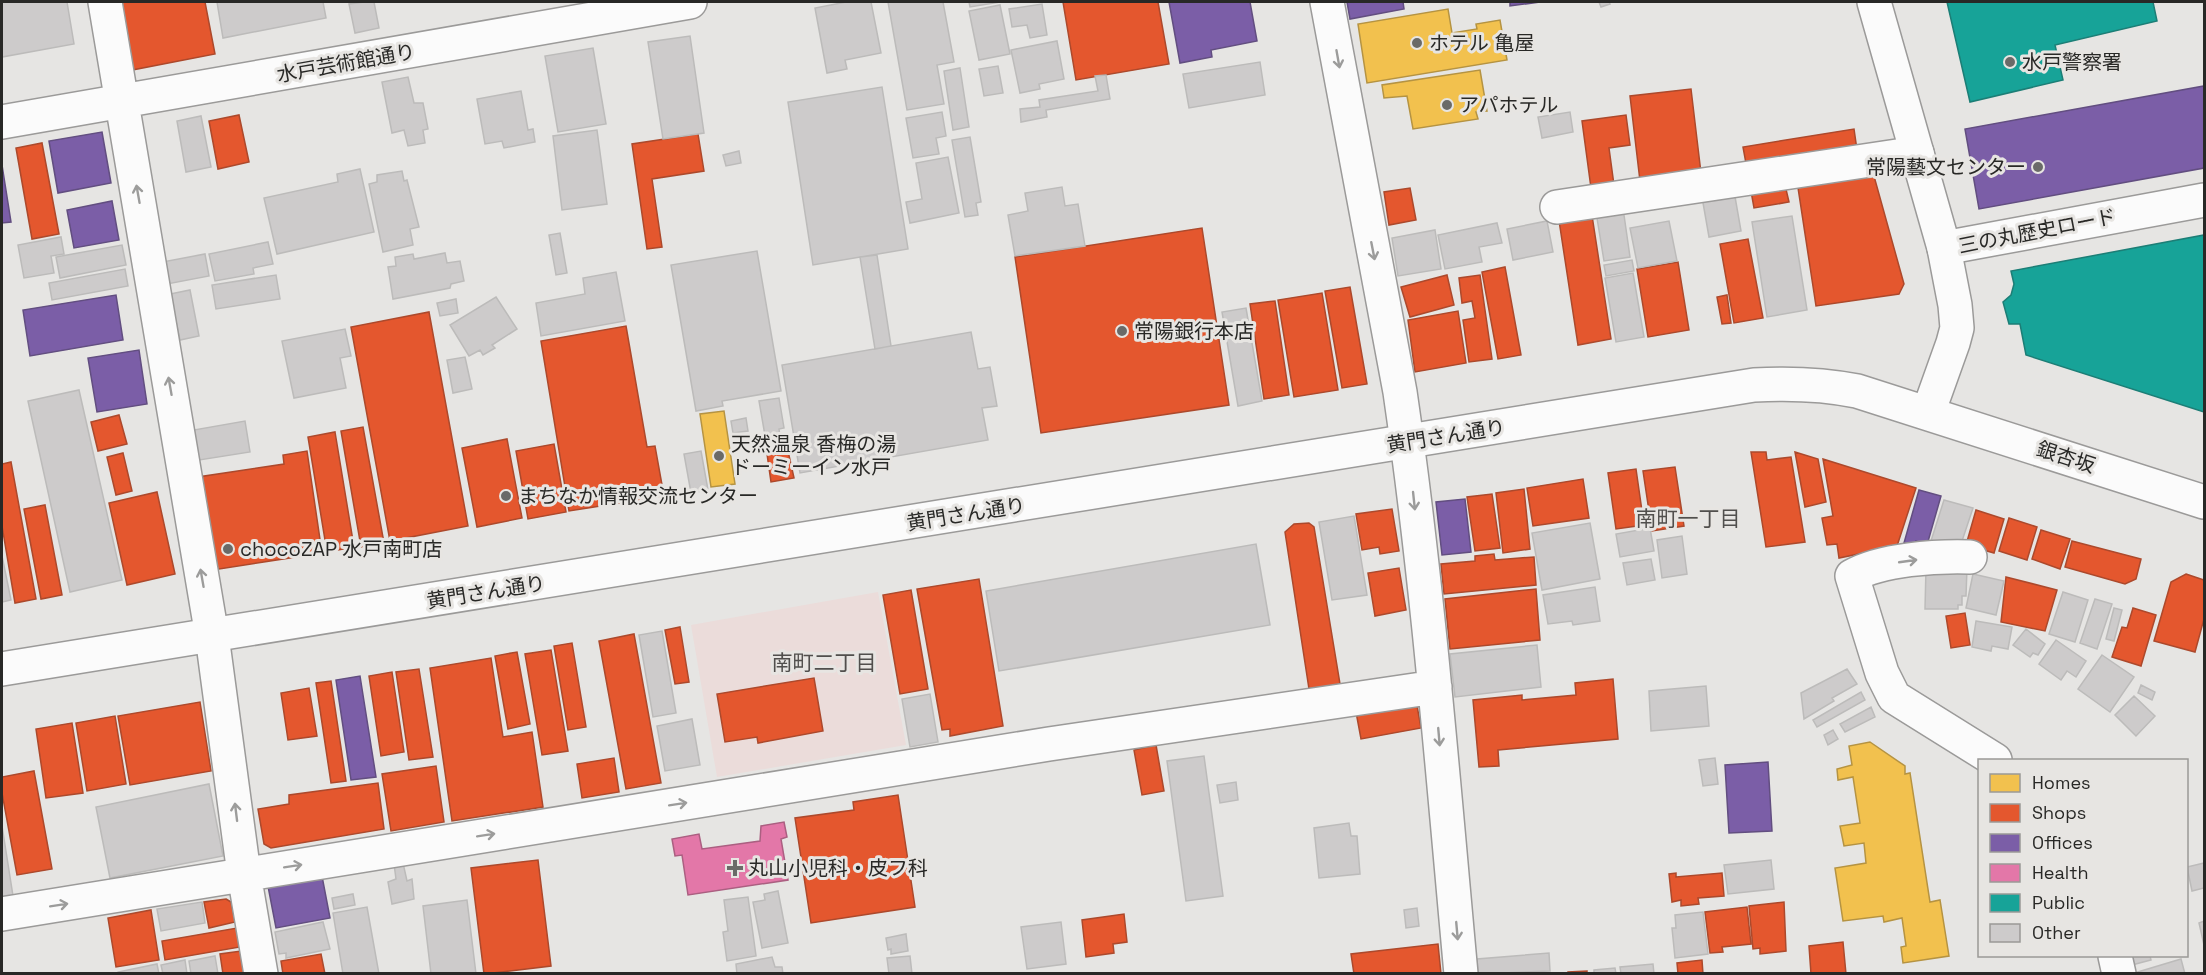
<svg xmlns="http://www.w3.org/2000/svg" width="2206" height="975" font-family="'Space Grotesk','Noto Sans JP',sans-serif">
<rect width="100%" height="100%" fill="#e6e5e3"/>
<path fill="#ebdcda" d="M878 592 906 745 717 777 691 625Z"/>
<path fill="#f2c14e" stroke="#b59342" stroke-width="1.5" d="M1448 9 1452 33 1477 29 1476 24 1500 20 1507 60 1367 83 1358 24Z
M1480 70 1487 111 1476 112 1478 119 1413 129 1407 96 1384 98 1382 85Z
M724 411 735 484 711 487 700 414Z
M1870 742 1905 766V774L1910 773 1930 902 1940 900 1949 956 1903 963 1901 947 1906 946 1902 918 1884 922 1883 916 1843 921 1835 868 1866 863 1864 843 1844 846 1840 826 1860 823 1853 777 1838 780 1837 769 1852 765 1849 746Z"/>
<path fill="#e4572e" stroke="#ac492c" stroke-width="1.5" d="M121 2H205L215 54 127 71Z
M1063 2H1158L1169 64 1076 80Z
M1691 89 1701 173 1640 181 1630 96Z
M239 115 249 162 218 169 209 121Z
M1626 115 1630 145 1609 148 1614 185 1591 188 1582 121Z
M1854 129 1857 150 1747 169 1743 147Z
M698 134 704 171 652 179 662 247 647 249 632 144Z
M42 143 59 234 32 239 16 148Z
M1872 169 1904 284 1899 294 1816 306 1797 181Z
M1785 185 1789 202 1754 208 1751 191Z
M1410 188 1416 220 1389 225 1384 192Z
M1591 209 1611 339 1578 345 1558 214Z
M1202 228 1229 405 1041 433 1015 257Z
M1748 239 1763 318 1734 323 1720 244Z
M1678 262 1689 330 1648 337 1637 269Z
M1505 267 1521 355 1498 359 1482 272Z
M1447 275 1454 305 1410 317 1401 287Z
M1480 275 1492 359 1469 362 1463 320 1475 318 1472 301 1462 303 1459 278Z
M1350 287 1367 384 1342 388 1325 291Z
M1322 293 1338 390 1294 397 1278 300Z
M1727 295 1731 323 1722 324 1717 297Z
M1275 301 1289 395 1264 399 1250 304Z
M1458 311 1466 363 1415 372 1408 320Z
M429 312 468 526 390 541 351 327Z
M626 326 647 447 655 446 664 496 569 511 541 341Z
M119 415 127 444 98 451 91 422Z
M363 427 384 543 361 547 341 431Z
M335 432 354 547 327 552 308 437Z
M507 439 522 518 477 527 462 448Z
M554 444 566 512 528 519 516 451Z
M307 451 322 553 213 570 198 477 284 464 283 455Z
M788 451 794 478 771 482 767 454Z
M1751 452H1766L1767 460 1791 457 1805 542 1766 547Z
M1795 452 1818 459 1826 502 1805 507Z
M123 453 132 491 116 495 107 457Z
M1823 459 1916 488 1897 546 1839 558 1837 544 1827 545 1822 518 1833 516Z
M11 462 36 599 15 603 2 526V464Z
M1675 467 1684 526 1652 531 1643 471Z
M1636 469 1644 525 1616 529 1608 473Z
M1583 479 1589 518 1533 526 1527 488Z
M1524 489 1530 549 1503 553 1496 493Z
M157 492 175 574 127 585 109 503Z
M1492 494 1500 548 1475 551 1467 497Z
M45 505 62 595 41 599 24 509Z
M1392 509 1399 551 1380 554 1379 547 1362 550 1356 514Z
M1976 510 2004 519 1994 553 1966 545Z
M2009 518 2037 527 2027 560 1999 551Z
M1309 523 1314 527 1340 684 1309 689 1285 532 1294 524Z
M2041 530 2070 539 2060 569 2032 559Z
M2072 541 2141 559 2136 579 2125 584 2065 567Z
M1494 554 1495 560 1534 557 1536 585 1444 594 1441 564 1475 561V556Z
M1399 568 1406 610 1375 616 1368 573Z
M2186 574 2204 580V619L2195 652 2154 641 2171 582Z
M2006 577 2057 590 2045 631 2001 622Z
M979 579 1003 726 950 736V729L942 730 917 589Z
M1536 589 1540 640 1450 649 1445 599Z
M911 590 928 689 900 694 883 595Z
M2133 608 2156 615 2141 666 2112 657 2122 627 2127 628Z
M1965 613 1970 645 1951 648 1946 616Z
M680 627 689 682 675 684 665 630Z
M634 634 661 783 626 789 599 641Z
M572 643 586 727 568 730 554 646Z
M551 650 568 751 542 755 525 654Z
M517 652 530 724 508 729 495 656Z
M491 658 503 737 532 732 543 807 452 821 430 668Z
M419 669 433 757 409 760 396 672Z
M392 672 404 752 381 756 369 676Z
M814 678 823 731 758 743 757 737 725 742 717 694Z
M1613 679 1618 739 1498 750 1499 766 1479 767 1473 700 1522 695V700L1576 695 1575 683Z
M331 681 346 781 331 783 316 683Z
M309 688 317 736 288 740 281 693Z
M1416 700 1421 728 1361 739 1356 712Z
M200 702 211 771 130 785 118 716Z
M115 716 126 784 87 791 76 723Z
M72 723 83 793 46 798 36 729Z
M1156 745 1164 791 1142 795 1134 750Z
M614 758 619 792 582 798 577 764Z
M436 766 444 822 391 831 382 774Z
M34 771 52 869 17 875 2 793V777Z
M378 783 384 829 271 848 264 844 258 809 289 804V795Z
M898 795 915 907 811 923 795 818 854 810 853 802Z
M538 860 551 966 484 974 471 868Z
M1676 873V877L1722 873 1724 896 1698 898 1699 904 1681 906V900L1672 902 1669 874Z
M226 899 231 902 235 922 209 928 204 902Z
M1784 902 1786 951 1760 954V948L1753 949 1749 906Z
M1747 907 1751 944 1722 947 1723 952 1710 953 1705 912Z
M151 910 159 960 116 967 108 918Z
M1124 914 1127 942 1113 944 1114 953 1086 957 1082 920Z
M237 928 240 947 165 960 162 941Z
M1843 942 1846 974H1811L1809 946Z
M1438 944 1441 974H1354L1351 954Z
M241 951 244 974H223L220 954Z
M321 954 325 974H283L281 961Z
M1702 960 1703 974H1678L1677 963Z
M1587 971V974H1568V972Z"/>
<path fill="#7b5ea7" stroke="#624e80" stroke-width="1.5" d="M1169 2H1250L1257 41 1211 50 1212 57 1180 63Z
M1347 2H1403L1404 9 1350 19Z
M1510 2H1540L1510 6Z
M2204 86V168L1979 209 1965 129Z
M102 132 111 183 58 193 49 141Z
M2 165 11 222 2 223Z
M112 201 119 240 74 248 67 210Z
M116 295 123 340 30 356 23 310Z
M139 350 147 404 97 412 88 358Z
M1919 490 1941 496 1927 545 1916 541 1914 546 1904 543Z
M1465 499 1471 552 1442 555 1436 502Z
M360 676 376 777 351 780 336 680Z
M1768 762 1772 831 1729 833 1725 765Z
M321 871 330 918 276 928 267 881Z"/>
<path fill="#e377a8" stroke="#ab5f81" stroke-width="1.5" d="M784 822 787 837 781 839 788 880 688 895 682 855 675 856 672 839 699 834 702 849 760 841 761 826Z"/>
<path fill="#17a398" stroke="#1c7e76" stroke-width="1.5" d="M1947 2H2153L2157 21 2055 45 2063 80 1970 102Z
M2204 235V412L2026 355 2020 324H2009L2003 302 2011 295 2014 284 2011 271Z"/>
<path fill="#cdcbcb" stroke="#bcbbba" stroke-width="1.5" d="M2 2H67L74 44 2 57Z
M217 2H323L326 18 223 38Z
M364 2H374L379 28 355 33 349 4Z
M846 2H871L881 53 845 60 847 69 827 73 815 8Z
M888 2H943L954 62 937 65 944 104 907 110Z
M969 2H1000L970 7Z
M1599 2H1609L1610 4 1601 7Z
M1042 4 1047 35 1030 38 1027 25 1012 27 1009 9Z
M1000 5 1010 54 979 60 969 11Z
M690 36 704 133 663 139 648 42Z
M1057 41 1064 79 1039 84 1040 89 1020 93 1011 50Z
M593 48 606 124 558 132 545 56Z
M1260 62 1265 95 1189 108 1183 74Z
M998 66 1003 93 984 96 979 69Z
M960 68 969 127 953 130 944 71Z
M1106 75 1110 99 1046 110 1047 117 1021 122 1020 109 1040 107 1039 100 1098 91 1095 76Z
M408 77 414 103H423L428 129 423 130 425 143 408 146 404 130 392 133 382 82Z
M882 87 908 249 813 265 788 102Z
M521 91 528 130 533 129 535 142 504 148 502 141 485 144 477 99Z
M942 112 946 136 936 138 939 154 913 158 906 118Z
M1570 112 1573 132 1542 138 1538 117Z
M201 116 211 167 186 172 177 121Z
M597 130 607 204 562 210 553 136Z
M970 137 981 202 976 203 978 215 965 217 952 140Z
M739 151 741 163 726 166 723 155Z
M948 157 959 213 910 223 906 202 922 199 916 163Z
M360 169 374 232 277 254 264 198 338 182 337 174Z
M402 171 404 181 407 180 419 227 410 229 413 245 383 252 369 184 377 182V175Z
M1062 187 1065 206 1078 204 1085 246 1015 256 1008 215 1028 211 1025 193Z
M1734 191 1741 231 1709 237 1702 197Z
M1623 208 1630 257 1604 261 1596 212Z
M1792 216 1807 310 1767 317 1752 222Z
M1547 221 1553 252 1513 260 1507 229Z
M1669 221 1677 261 1638 268 1630 228Z
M1497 223 1502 243 1479 247 1482 262 1445 269 1438 235Z
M1435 230 1441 269 1398 276 1392 238Z
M560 233 567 273 556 275 549 235Z
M61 237 64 254 51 256 54 273 24 278 18 245Z
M268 242 273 264 253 268 254 274 215 281 209 254Z
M122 245 126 265 60 278 56 257Z
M757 251 781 391 722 401 723 406 696 411 671 265Z
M445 253 447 263 460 261 464 281 451 284 450 288 393 299 388 267 396 266 395 257 413 254 414 259Z
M205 254 209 276 162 285 157 263Z
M877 255 891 346 875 349 860 257Z
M1632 260 1634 271 1606 276 1604 265Z
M125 269 128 286 52 300 49 283Z
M616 272 625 321 541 336 536 303 585 294 583 278Z
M1633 273 1644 337 1616 342 1605 278Z
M276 275 280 299 216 309 212 285Z
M190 290 199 336 180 340 170 294Z
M496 297 517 329 492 345 495 348 483 355 480 350 469 356 450 325Z
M456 299 458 313 440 316 437 303Z
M1246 308 1262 401 1238 406 1222 312Z
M345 329 351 356 340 358 346 388 294 398 282 341Z
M971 332 978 369 990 367 997 406 982 408 988 440 800 473 782 365Z
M465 357 472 389 453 393 447 360Z
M79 390 122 580 70 592 28 401Z
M779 398 784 428 779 429 781 444 767 447 759 401Z
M746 418 748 431 733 433 731 421Z
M245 421 250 452 193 461 188 431Z
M701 451 708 490 691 493 684 454Z
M1944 500 1973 508 1961 544H1930Z
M1354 516 1367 595 1332 600 1319 522Z
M1590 523 1600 579 1542 590 1532 533Z
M1650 528 1654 551 1620 557 1616 534Z
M1682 536 1687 574 1662 578 1657 540Z
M1256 544 1270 625 999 671 986 591Z
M2 556 11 600 2 602Z
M1651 559 1655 580 1627 585 1623 563Z
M1926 568H1967L1966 596H1962V605H1958V609H1925Z
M1973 574 2004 581 1996 615 1966 608Z
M1595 587 1600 621 1573 625 1572 621 1548 624 1543 595Z
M2063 592 2088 600 2075 642 2049 634Z
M2095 599 2112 604 2097 649 2080 643Z
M2114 608 2122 610 2114 641 2106 639Z
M1976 621 2012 627 2008 649 1992 646 1991 651 1972 647Z
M2026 629 2045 644 2038 655 2033 653 2030 657 2013 645Z
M662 631 676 713 653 717 639 635Z
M2056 640 2086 661 2076 677 2067 671 2061 680 2039 664Z
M1537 645 1541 687 1455 697 1450 654Z
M2102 655 2134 677 2110 712 2078 689Z
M1847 669 1857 684 1832 698 1834 701 1804 719 1801 693Z
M2141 685 2155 692 2152 700 2138 693Z
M1706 686 1709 726 1651 731 1649 691Z
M1861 692 1865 700 1817 727 1813 720Z
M930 694 938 742 910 747 902 699Z
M2134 696 2155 716 2136 736 2115 715Z
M1871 707 1875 717 1845 732 1840 724Z
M692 719 700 765 665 771 657 726Z
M1833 730 1838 739 1828 745 1824 735Z
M1204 756 1223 896 1186 901 1167 761Z
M1715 758 1718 784 1703 786 1699 760Z
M1236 782 1238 800 1220 803 1217 785Z
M209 784 223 856 110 878 96 807Z
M1349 823 1351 836H1357L1360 874 1319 878 1314 828Z
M2 826 13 896 2 898Z
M1771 860 1774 889 1728 894 1724 865Z
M403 863 407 881 412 879 414 899 392 904 388 882 396 879 394 864Z
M2204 863V888L2192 891 2187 867Z
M778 891 788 943 762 948 753 902 765 900 764 894Z
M353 894 355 905 334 909 332 898Z
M748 897 756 956 727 961 723 932 728 931 724 900Z
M467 900 476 974H431L423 906Z
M202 902 205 923 161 931 157 909Z
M367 907 379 974H343L333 913Z
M1417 908 1419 926 1406 928 1404 910Z
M1703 912 1708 954 1675 958 1672 928H1676L1675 915Z
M2204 921V945L2199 923Z
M323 922 330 949 286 958V953L279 954 275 932Z
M1061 922 1066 964 1027 969 1021 927Z
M906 934 908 951 891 954V949L888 950 886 938Z
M1549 953 1550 971 1478 974 1477 959Z
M215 956 218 974H191L189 961Z
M910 956 912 974H889L887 958Z
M2125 956H2150L2151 960 2128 966Z
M772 957 775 967H782L783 974H737L736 964Z
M2181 959 2185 974H2131Z
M185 960 187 974H163L161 965Z
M157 964 159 974H118V972Z
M1653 964 1654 974H1621L1620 967Z
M1615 968 1616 974H1594V970Z"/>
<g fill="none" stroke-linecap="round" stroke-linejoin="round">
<g stroke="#9b9a99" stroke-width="36">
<path id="minor" d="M105 2 212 636 244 874 261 974
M1327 2 1400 392C1428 584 1443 779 1461 974
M2 122 690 2
M1557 207 1917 153
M1944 248 2204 200
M1970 557C1936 556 1882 559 1852 576L1882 673 1894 697 1995 760
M2 914 1049 744 1435 687
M2115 956 2119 974"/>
</g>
<g stroke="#9b9a99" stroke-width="36">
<path id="highway" d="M1874 2 1944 248 1955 305 1957 328 1953 343 1928 413
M2 669 1754 385C1790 383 1822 384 1857 391L2204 502"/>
</g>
<use href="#minor" stroke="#fbfbfb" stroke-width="33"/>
<use href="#highway" stroke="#fbfbfb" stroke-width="33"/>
</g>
<defs><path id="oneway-shaft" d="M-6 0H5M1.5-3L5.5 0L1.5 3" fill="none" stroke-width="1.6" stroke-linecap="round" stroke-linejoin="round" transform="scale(1.5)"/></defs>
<g stroke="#9c9c9b">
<use href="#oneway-shaft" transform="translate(1338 59) rotate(80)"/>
<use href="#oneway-shaft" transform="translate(138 194) rotate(-100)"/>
<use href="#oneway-shaft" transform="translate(1373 251) rotate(79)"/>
<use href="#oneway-shaft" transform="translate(170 386) rotate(-100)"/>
<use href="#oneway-shaft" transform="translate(1414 501) rotate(84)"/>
<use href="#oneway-shaft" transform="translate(1908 561) rotate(-8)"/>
<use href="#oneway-shaft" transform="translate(202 578) rotate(-100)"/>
<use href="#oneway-shaft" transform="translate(1439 737) rotate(85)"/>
<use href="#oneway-shaft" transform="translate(678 804) rotate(-9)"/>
<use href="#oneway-shaft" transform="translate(236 812) rotate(-97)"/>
<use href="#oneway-shaft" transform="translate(486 835) rotate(-9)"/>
<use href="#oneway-shaft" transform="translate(293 866) rotate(-9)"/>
<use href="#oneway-shaft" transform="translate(59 905) rotate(-9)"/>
<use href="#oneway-shaft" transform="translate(1457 931) rotate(85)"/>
</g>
<g fill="#6a6a68" stroke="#e7e5e2" stroke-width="2">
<circle cx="1417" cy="43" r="6"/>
<circle cx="2010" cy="62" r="6"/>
<circle cx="1447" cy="105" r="6"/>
<circle cx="2038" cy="167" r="6"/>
<circle cx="1122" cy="331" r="6"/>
<circle cx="719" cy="456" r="6"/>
<circle cx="506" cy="496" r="6"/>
<circle cx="228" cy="549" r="6"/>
<path d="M732 859h6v6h6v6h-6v6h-6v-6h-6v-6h6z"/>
</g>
<g text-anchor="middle" stroke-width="6" stroke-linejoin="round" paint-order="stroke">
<g font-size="20" fill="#282826" stroke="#e7e5e2" text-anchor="start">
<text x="1429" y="50">ホテル 亀屋</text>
<text x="2022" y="69">水戸警察署</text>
<text x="1459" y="112">アパホテル</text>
<text x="2026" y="174" text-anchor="end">常陽藝文センター</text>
<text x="1134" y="338">常陽銀行本店</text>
<text x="731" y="451">天然温泉 香梅の湯<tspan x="731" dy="23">ドーミーイン水戸</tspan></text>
<text x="518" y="503">まちなか情報交流センター</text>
<text x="240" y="556">chocoZAP 水戸南町店</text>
<text x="748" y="875">丸山小児科・皮フ科</text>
</g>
<g font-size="20" fill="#282826" stroke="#e7e5e2">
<text transform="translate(346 63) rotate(-10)" y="7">水戸芸術館通り</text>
<text transform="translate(2037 231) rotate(-11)" y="7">三の丸歴史ロード</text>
<text transform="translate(1446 436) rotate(-9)" y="7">黄門さん通り</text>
<text transform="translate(2066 457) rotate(18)" y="7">銀杏坂</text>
<text transform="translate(966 514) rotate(-9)" y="7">黄門さん通り</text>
<text transform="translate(486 592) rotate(-9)" y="7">黄門さん通り</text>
</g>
<g font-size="21" fill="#514f4d" stroke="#e7e5e2">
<text x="1688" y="526">南町一丁目</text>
<text x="824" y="670">南町二丁目</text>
</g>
</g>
<rect width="2206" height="975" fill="none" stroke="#282826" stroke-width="6"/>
<rect x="1978" y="759" width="210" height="198" fill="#e7e5e2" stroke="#9b9997" stroke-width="1.5"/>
<rect x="1990" y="774" width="30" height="18" fill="#f2c14e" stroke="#9b9997" stroke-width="1.5"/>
<text x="2032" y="789" font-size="18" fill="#282826">Homes</text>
<rect x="1990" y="804" width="30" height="18" fill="#e4572e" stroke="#9b9997" stroke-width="1.5"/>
<text x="2032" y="819" font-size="18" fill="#282826">Shops</text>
<rect x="1990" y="834" width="30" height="18" fill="#7b5ea7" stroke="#9b9997" stroke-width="1.5"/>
<text x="2032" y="849" font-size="18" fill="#282826">Offices</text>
<rect x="1990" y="864" width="30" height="18" fill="#e377a8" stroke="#9b9997" stroke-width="1.5"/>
<text x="2032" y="879" font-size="18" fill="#282826">Health</text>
<rect x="1990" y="894" width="30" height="18" fill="#17a398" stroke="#9b9997" stroke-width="1.5"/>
<text x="2032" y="909" font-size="18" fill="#282826">Public</text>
<rect x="1990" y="924" width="30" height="18" fill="#cdcbcb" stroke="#9b9997" stroke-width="1.5"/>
<text x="2032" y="939" font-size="18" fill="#282826">Other</text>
</svg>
